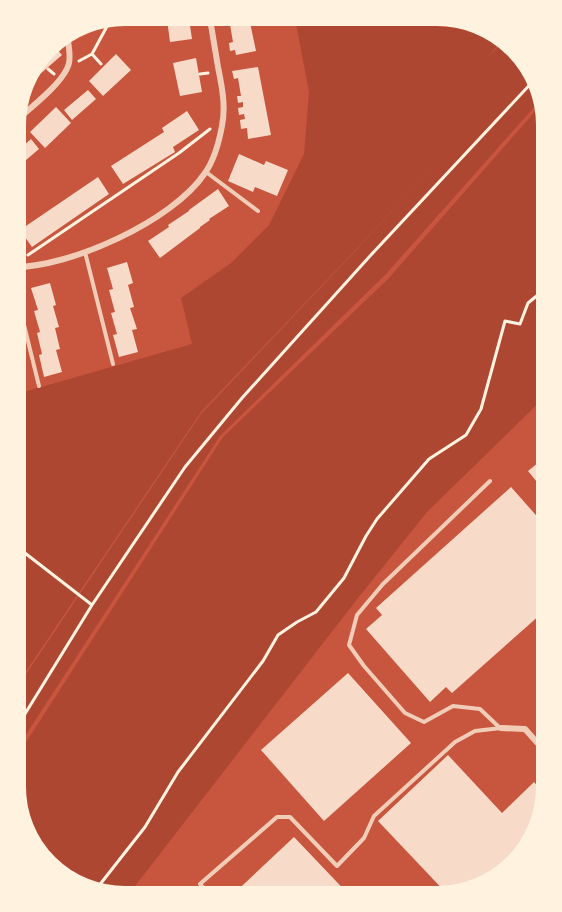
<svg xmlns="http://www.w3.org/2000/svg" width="562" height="912" font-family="'Fira Sans Condensed',sans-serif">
<rect width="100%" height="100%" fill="#c8553d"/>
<path fill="#ae4732" d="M294 13 458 14 505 37 487 58 507 38 511 40 541 83 544 96 386 274 220 436 12 756V695L201 414 360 246 442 156 365 240 201 412 12 692 13 395 192 344 181 298 231 263 269 225 304 154 309 92Z
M545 100 550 126V392L427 512 358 598 125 899H111L56 876 21 829 12 786V764L223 437 388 279Z"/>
<path fill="#f7dbc8" d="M166 12H188L192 39 170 42Z
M228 13H248L256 51 236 55 235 50 230 51 229 43 233 42Z
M50 41 62 55 32 81 30 79Z
M116 54 131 70 103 96 89 81Z
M196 58 202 92 180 96 173 63Z
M258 67 271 135 248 139 247 128 241 129 240 120 245 119 244 114 239 115 238 108 243 107V102L238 103 237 96H241L238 78 234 79 232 71Z
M88 90 96 99 72 120 64 110Z
M56 107 71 123 45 148 30 132Z
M187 111 199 130 173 147 175 152 123 184 111 166 164 132 162 128Z
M31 139 39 149 19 166 13 158V155Z
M239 154 264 165 266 161 288 170 277 196 255 187 253 192 228 181Z
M98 177 109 194 32 247 20 230Z
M218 189 229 206 209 219 210 220 200 227V228L160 258 148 241 169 227 168 225 189 211V210Z
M127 262 133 283 128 285 134 307 130 308 137 329 132 330 138 352 119 357 113 335 117 334 111 313 115 312 109 290 113 289 107 268Z
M50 283 56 305 53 306 59 327 55 328 60 349 56 350 62 372 44 377 39 355 42 354 37 333 40 332 34 311 38 310 31 288Z
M550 453V498L528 471Z
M511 487 550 531V606L452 693 446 687 430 702 366 629 382 615 376 608Z
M348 673 411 743 324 821 261 750Z
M550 697V710L544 702Z
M448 755 502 813 534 782 548 797 527 855 479 891 450 897 378 821Z
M294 837 354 900 228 899Z"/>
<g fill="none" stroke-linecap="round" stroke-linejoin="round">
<path stroke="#fff3e0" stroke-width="3" d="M191 22 200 20
M92 54 101 64
M79 61 92 54 112 17
M48 69 54 74
M200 74 208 73
M28 255 179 153 210 129
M12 543 92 605
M12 735 92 605 185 467 242 398 370 256 537 77
M94 892 145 827 178 772 263 661 278 635 297 622 316 612 344 578 366 536 377 519 429 459 466 435 481 409 505 321 520 324 528 303 550 285"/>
<path stroke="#f1ccb7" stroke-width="4" d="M206 172 258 211
M85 252 113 364
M13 280 39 386
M490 481 383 584 357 615 349 645 364 666 405 713 424 722 453 706 480 709 500 728
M214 899 200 884 277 817H290L337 866 364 838 374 816 455 742 475 731 501 728"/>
<path stroke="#f1ccb7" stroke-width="6" d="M13 123C28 110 65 82 69 63 71 54 68 43 67 34
M13 267C69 268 173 221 205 173 215 159 219 142 222 126 226 106 222 87 218 67 215 49 212 31 209 13
M501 728 525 729 550 757"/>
</g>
<path d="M0 0H562V912H0ZM125 22H437A103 103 0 0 1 540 125V787A103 103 0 0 1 437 890H125A103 103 0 0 1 22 787V125A103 103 0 0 1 125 22Z" fill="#fff3e0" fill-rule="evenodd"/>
<path fill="none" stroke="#fff3e0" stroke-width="8" d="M125 22H437A103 103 0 0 1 540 125V787A103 103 0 0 1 437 890H125A103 103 0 0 1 22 787V125A103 103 0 0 1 125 22Z"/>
</svg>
